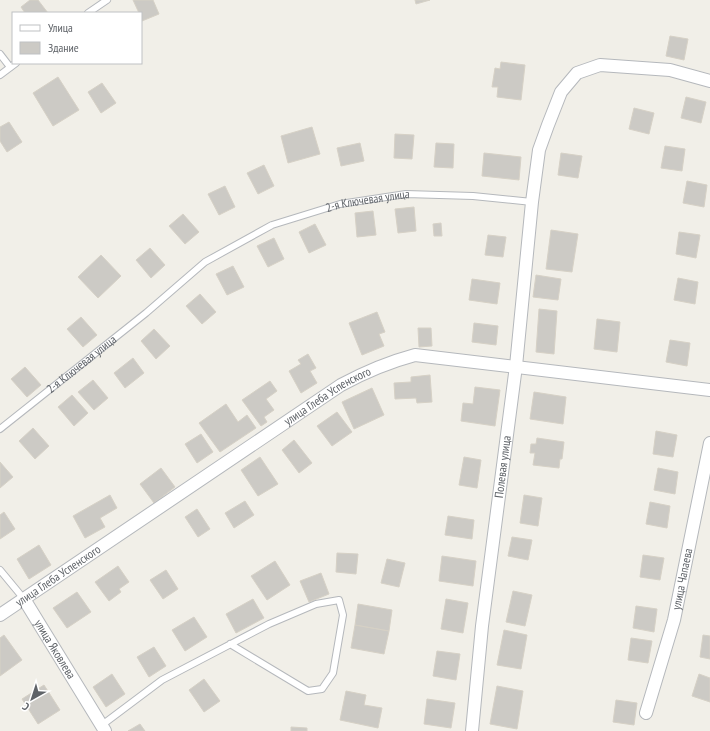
<svg xmlns="http://www.w3.org/2000/svg" width="710" height="731" font-family="'PT Sans Narrow',sans-serif">
<rect width="100%" height="100%" fill="#f1efe8"/>
<path fill="#cccac5" stroke="#d6d1c6" d="M30 0H38L48 13H25L21 7Z
M133 0H153L159 14 142 21 141 13H139Z
M415 0H430L416 4Z
M670 36 688 39 684 60 666 56Z
M501 62 525 65 521 100 497 97 498 87H492L495 68 500 69Z
M58 77 79 110 53 126 33 93Z
M102 83 116 103 101 113 88 92Z
M686 97 706 102 701 123 681 118Z
M634 108 654 113 649 134 629 129Z
M9 122 22 142 7 152 0 141V127Z
M312 127 320 154 288 163 281 136Z
M395 134 414 135 412 159 394 158Z
M360 143 364 161 341 166 337 148Z
M436 143 454 144 453 168 434 167Z
M665 146 685 149 682 171 661 168Z
M484 153 521 157 519 180 482 176Z
M561 153 582 156 578 178 558 175Z
M264 165 274 186 258 194 247 173Z
M687 181 707 185 704 207 683 203Z
M225 186 235 207 219 215 208 194Z
M414 207 416 231 398 233 395 209Z
M373 211 376 235 357 237 355 213Z
M183 214 199 232 185 244 169 226Z
M441 223 442 236H434L433 224Z
M315 224 326 245 309 253 299 232Z
M551 230 578 234 572 272 546 269Z
M679 232 700 235 696 258 676 254Z
M488 235 506 237 503 257 485 255Z
M274 238 284 259 268 267 257 246Z
M150 248 165 265 151 278 136 260Z
M101 255 121 276 98 298 78 277Z
M233 266 244 287 227 295 216 274Z
M536 275 561 279 558 300 533 297Z
M678 278 698 282 695 304 674 300Z
M472 279 500 283 497 304 469 300Z
M200 294 216 312 202 324 186 306Z
M539 309 557 311 554 354 536 352Z
M377 312 385 332 379 334 384 346 362 355 349 323Z
M81 317 97 335 83 347 67 329Z
M597 319 620 322 617 352 594 349Z
M474 323 498 326 496 345 472 342Z
M418 328H431L432 346 419 347Z
M154 329 170 346 156 359 141 341Z
M670 340 690 343 687 366 666 362Z
M308 354 316 368 310 371 317 383 301 393 289 371 301 364 298 360Z
M133 358 144 373 125 388 114 373Z
M25 367 41 385 27 397 11 379Z
M430 375 432 402 417 403 416 398 395 399 394 383 411 382V377Z
M93 380 108 398 94 410 78 392Z
M270 381 277 391 266 399 274 410 264 417 267 422 261 426 242 400Z
M475 387 500 390 495 426 461 421 463 403 473 404Z
M372 388 384 415 354 429 342 402Z
M534 392 566 397 563 424 530 419Z
M72 395 88 413 74 426 58 407Z
M226 404 238 422 247 415 256 428 220 452 199 423Z
M337 412 352 432 332 446 317 426Z
M33 428 49 446 35 459 19 441Z
M656 431 677 435 673 457 653 454Z
M201 434 213 452 197 463 185 444Z
M537 438 564 442 562 459H560L559 468 533 465 535 453H530L531 444H536Z
M294 440 312 463 299 473 282 450Z
M260 457 278 484 258 496 241 470Z
M464 457 481 460 477 488 459 485Z
M0 462 13 477 0 488Z
M161 468 175 487 154 503 140 484Z
M658 468 678 472 675 494 654 490Z
M110 495 117 508 100 518 105 527 85 538 73 516Z
M524 495 542 498 538 526 520 523Z
M245 501 254 515 234 528 225 513Z
M650 502 670 506 667 528 646 524Z
M197 509 210 529 198 537 185 517Z
M4 512 15 529 0 539V515Z
M448 516 474 520 472 539 445 535Z
M512 537 532 540 528 560 508 556Z
M39 545 51 565 29 579 17 559Z
M337 553 358 554 356 574 336 572Z
M643 555 664 558 660 580 640 577Z
M442 556 476 561 473 586 439 581Z
M387 559 405 563 399 587 381 583Z
M275 561 290 585 267 600 251 576Z
M118 566 129 582 119 589 121 592 109 601 95 582Z
M166 570 178 589 163 599 150 580Z
M321 573 329 594 309 602 300 581Z
M513 591 532 595 525 626 506 622Z
M77 592 91 612 67 628 53 608Z
M253 599 264 618 236 633 226 614Z
M446 599 468 603 463 633 441 629Z
M358 604 392 610 389 631 355 625Z
M636 606 657 609 654 632 633 628Z
M194 617 207 637 185 651 172 630Z
M355 625 389 631 384 654 351 648Z
M504 630 527 635 521 669 497 665Z
M4 635 22 660 0 676V638Z
M703 635 710 636V659L700 657Z
M631 638 652 641 648 663 628 660Z
M154 647 166 666 149 677 137 657Z
M437 651 460 654 456 680 433 676Z
M112 674 125 694 106 707 93 687Z
M699 674 710 678V702L692 696Z
M204 679 220 701 204 712 189 690Z
M44 685 60 710 38 724 22 699Z
M497 686 523 691 517 729 490 724Z
M346 691 366 695 364 705 382 708 378 728 340 720Z
M427 699 455 703 451 728 424 724Z
M616 700 637 703 634 725 613 722Z
M140 724 145 731H128Z
M291 727 307 728V731H291Z"/>
<g fill="none" stroke-linecap="round" stroke-linejoin="round">
<g stroke="#b5b8bc" stroke-width="8">
<g id="service">
<path d="M88 13 107 0"/>
<path d="M0 54 10 67"/>
<path d="M0 75 16 63"/>
<path id="s1" d="M0 429 146 313 205 262 272 225 340 204 406 194 473 196 532 202"/>
<path d="M0 570 24 599"/>
<path d="M102 725 162 680 269 624 316 604 339 600 343 615 333 673 322 689 308 691 230 644"/>
</g>
</g>
<g stroke="#b5b8bc" stroke-width="14">
<g id="minor">
<path id="s2" d="M24 599 105 731"/>
<path id="s3" d="M0 615 341 385C365 372 389 362 415 355L710 390"/>
<path id="s4" d="M646 713 674 620 710 443"/>
<path id="s5" d="M472 731 482 626 516 366 532 202 539 150 548 125 561 92 577 73 600 65 670 70 710 81"/>
</g>
</g>
<use href="#service" stroke="#fff" stroke-width="6"/>
<use href="#minor" stroke="#fff" stroke-width="12"/>
</g>
<g text-anchor="middle" stroke-width="3.5" stroke-linejoin="round" paint-order="stroke">
<g font-size="12" fill="#5f6368" stroke="#fff">
<text dy="4" stroke="none"><textPath href="#s1" startOffset="440">2-я Ключевая улица</textPath></text>
<text dy="4" stroke="none"><textPath href="#s1" startOffset="104">2-я Ключевая улица</textPath></text>
<text dy="4" stroke="none"><textPath href="#s3" startOffset="394">улица Глеба Успенского</textPath></text>
<text dy="4" stroke="none"><textPath href="#s5" startOffset="266">Полевая улица</textPath></text>
<text dy="4" stroke="none"><textPath href="#s3" startOffset="70">улица Глеба Успенского</textPath></text>
<text dy="4" stroke="none"><textPath href="#s4" startOffset="139">улица Чапаева</textPath></text>
<text dy="4" stroke="none"><textPath href="#s2" startOffset="59">улица Яковлева</textPath></text>
</g>
</g>
<rect x="12" y="12" width="130" height="52" fill="#ffffff" stroke="#bfc1c3"/>
<rect x="20" y="25" width="20" height="6" fill="#ffffff" stroke="#bfc1c3"/>
<text x="48" y="32" font-size="12" fill="#5f6368">Улица</text>
<rect x="20" y="42" width="20" height="12" fill="#cccac5" stroke="#bfc1c3"/>
<text x="48" y="52" font-size="12" fill="#5f6368">Здание</text>
<g transform="translate(32 699) rotate(219)" stroke="#ffffff" stroke-width="3" paint-order="stroke">
<path d="M0-3L7 15L0 10L-7 15Z" fill="#5f6368"/>
<text y="-6" font-size="11" font-weight="bold" text-anchor="middle" fill="#5f6368">С</text>
</g>
</svg>
